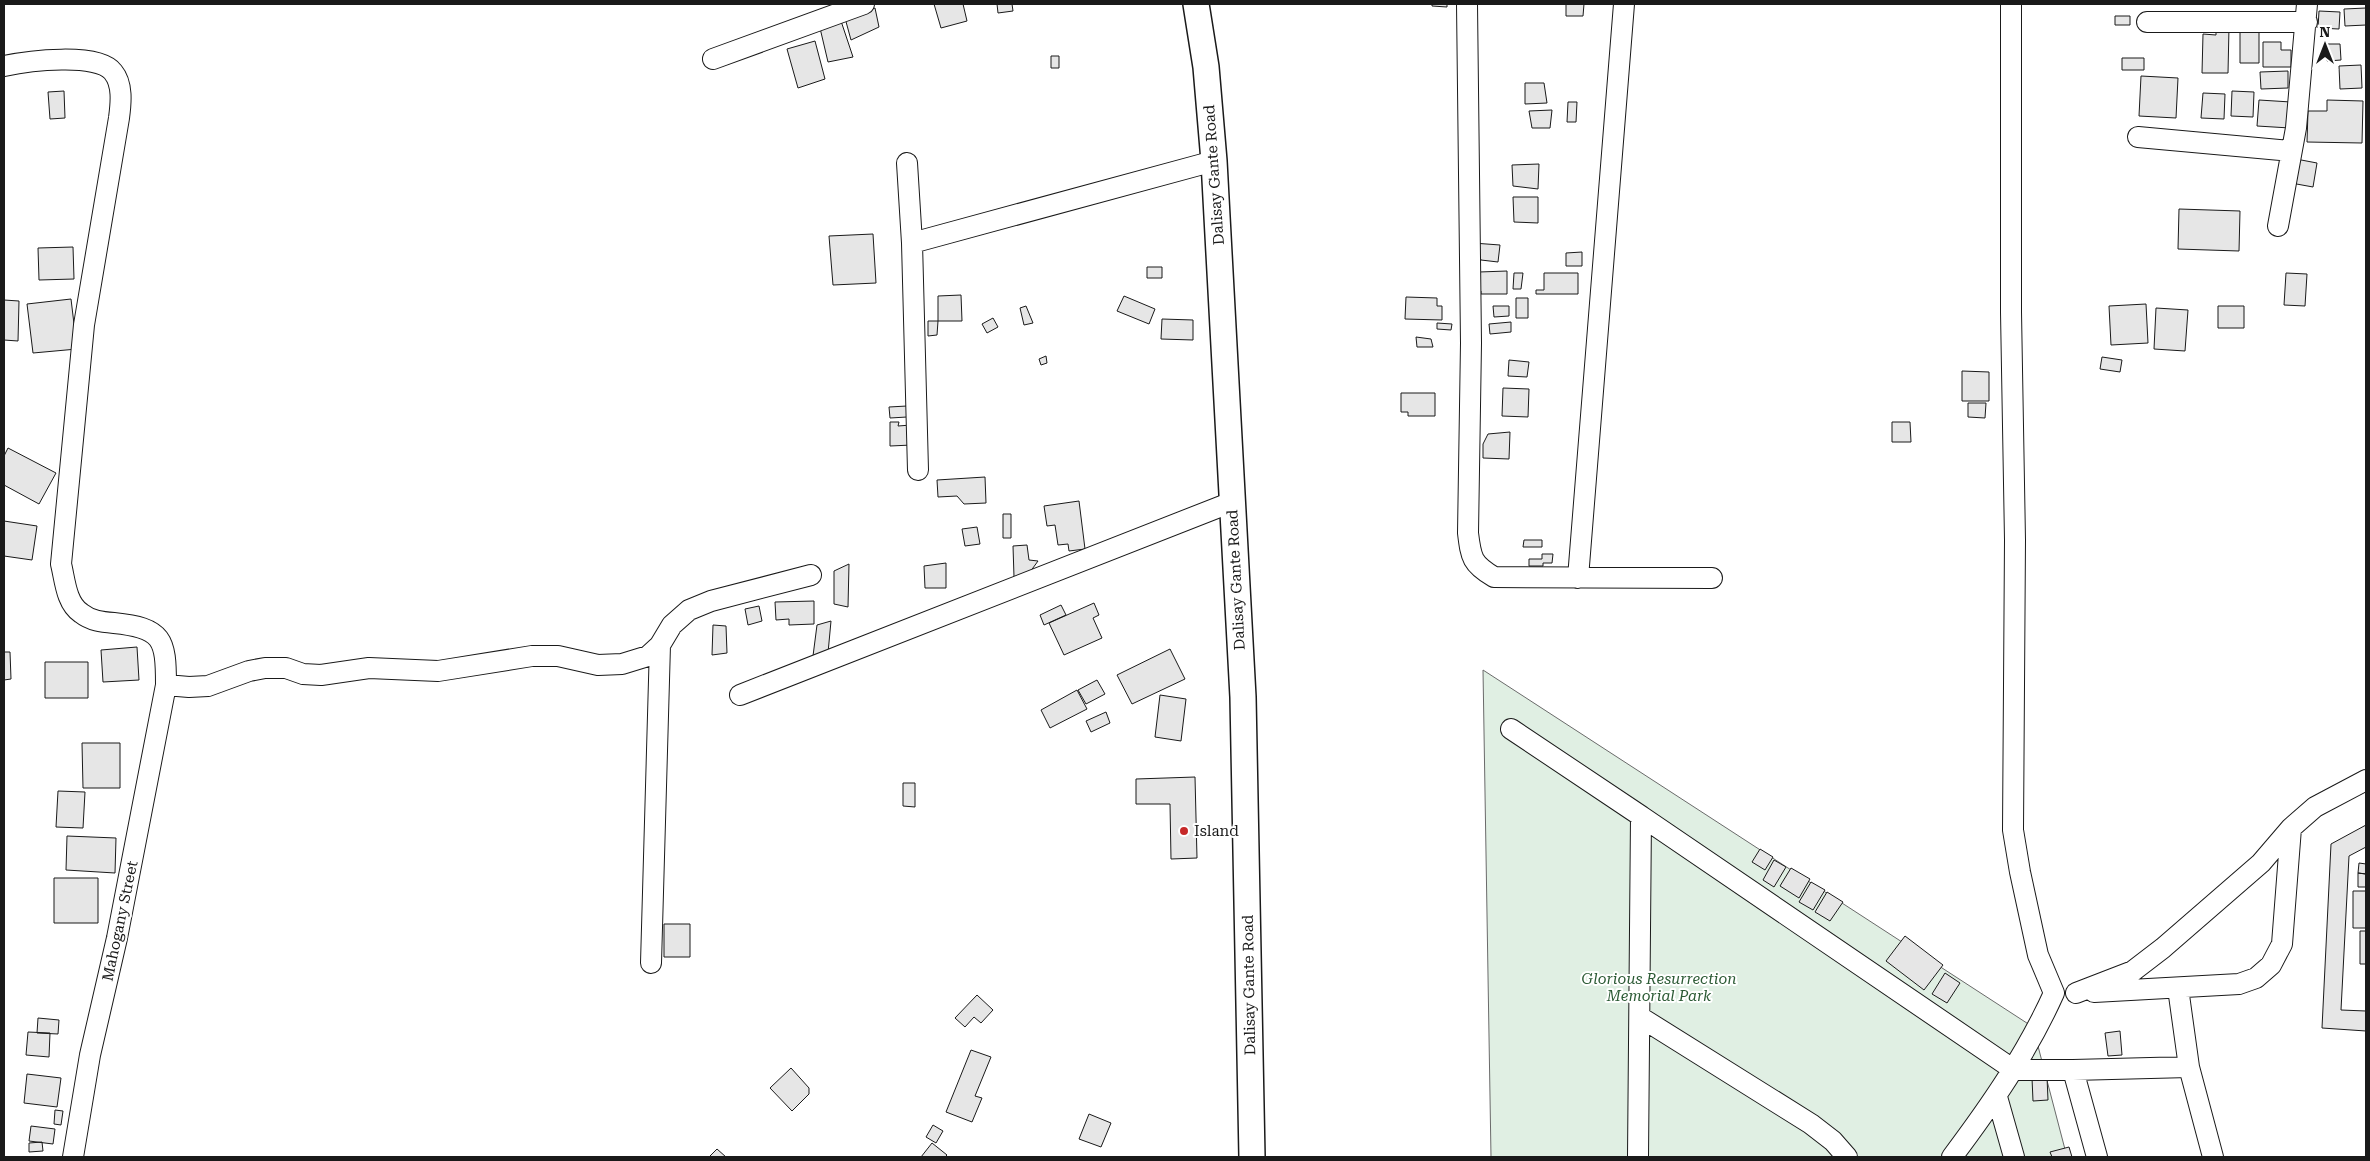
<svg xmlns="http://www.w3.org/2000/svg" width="2370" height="1161" font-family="'Roboto Serif',serif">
<rect width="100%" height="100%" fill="#fff"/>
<path fill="#e0efe3" stroke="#6a6a6a" d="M1483 670 2033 1027 2067 1157H1491Z"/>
<path fill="#e6e6e6" stroke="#1a1a1a" d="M934 4H963L967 21 941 28Z
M997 4H1012L1013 11 998 13Z
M1432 4H1447V7L1432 6Z
M1552 4H1584L1583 16H1566V4Z
M875 8 879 27 851 40 845 18Z
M2366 8V25L2345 26 2344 9Z
M2319 11 2340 12 2339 29 2318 28Z
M2115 16H2130V25H2115Z
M841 21 853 57 828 62 820 28Z
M2216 26 2229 27 2228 73H2202L2203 34 2216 35Z
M2240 29H2259V63H2240Z
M815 41 825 79 798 88 787 49Z
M2263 42H2281V50H2291V67H2263Z
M2326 44H2340L2341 60 2327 61Z
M1051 56H1059V68H1051Z
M2122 58H2144V70H2122Z
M2361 65 2362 88 2340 89 2339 66Z
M2288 71V88L2261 89 2260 72Z
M2141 76 2178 78 2176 118 2139 116Z
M1525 83H1544L1547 103 1525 104Z
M64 91 65 118 50 119 48 92Z
M2232 91 2254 92 2253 117 2231 116Z
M2203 93 2225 94 2224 119 2201 118Z
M2259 100 2291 102 2290 128 2257 126Z
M2327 100 2363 101 2362 143 2307 142 2308 111H2327Z
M1568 102H1577L1576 122H1567Z
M1552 110 1550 128H1532L1529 111Z
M2296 159 2317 163 2313 187 2291 183Z
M1539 164 1538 189 1513 186 1512 165Z
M1513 197H1538V223L1514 222Z
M2179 209 2240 211 2239 251 2178 249Z
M873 234 876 283 833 285 829 236Z
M1473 243 1500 245 1498 262 1481 260Z
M73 247 74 279 39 280 38 248Z
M1582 252V266H1566V253Z
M1147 267H1162V278H1147Z
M1507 271V294H1481V291L1476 290 1479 272Z
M1514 273H1523L1521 289H1513Z
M1544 273H1578V294H1536V290H1544Z
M2286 273 2307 274 2305 306 2284 305Z
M961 295 962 321H938V296Z
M1124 296 1155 309 1149 324 1117 311Z
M1406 297 1437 298V306H1442V320L1405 319Z
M1516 298H1528V318H1516Z
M71 299 77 349 33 353 27 304Z
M4 300 19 301 18 341 4 340Z
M2146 304 2148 343 2111 345 2109 306Z
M1026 306 1033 323 1024 325 1020 308Z
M1493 306H1509V316L1494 317Z
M2218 306H2244V328H2218Z
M2156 308 2188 310 2185 351 2154 349Z
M993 318 998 327 987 333 982 324Z
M1162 319 1193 320V340L1161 339Z
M928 321H938L937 335 928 336Z
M1511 322V332L1490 334 1489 324Z
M1437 323 1452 324 1451 330 1437 329Z
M1416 337 1431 339 1433 347H1417Z
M1046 356 1047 363 1041 365 1039 359Z
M2102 357 2122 360 2120 372 2100 369Z
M1509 360 1529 362 1527 377 1508 376Z
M1962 371 1989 372V401H1962Z
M1503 388 1529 389 1528 417 1502 416Z
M1401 393H1435V416H1408V412H1401Z
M1968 403H1986L1985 418 1968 417Z
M907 406V417L890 418 889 407Z
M890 422H899L898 426 911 425 912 445 890 446Z
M1892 422H1910L1911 442H1892Z
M1510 432 1509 459 1483 458V444L1488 434Z
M8 448 56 473 39 504 4 485V456Z
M985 477 986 503 964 504 957 496 938 497 937 480Z
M1079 501 1085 549 1069 551 1068 544 1058 545 1055 525 1047 526 1044 506Z
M1003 514H1011V538H1003Z
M4 521 37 526 32 560 4 556Z
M977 527 980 544 965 546 962 529Z
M1524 540H1542V547H1523Z
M1027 545 1029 560 1038 561 1030 572 1014 577 1013 546Z
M1542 554H1553L1552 563H1543V566H1529V559H1542Z
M946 563V588H925L924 566Z
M849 564 848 607 834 604V571Z
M814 601V624L789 625V619L776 620 775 602Z
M1094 603 1099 615 1093 618 1102 638 1064 655 1049 623Z
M1061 605 1066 615 1044 625 1040 615Z
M759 606 762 621 748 625 745 609Z
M831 621 828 653 813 656 817 625Z
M713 625 726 626 727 653 712 655Z
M137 647 139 680 103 682 101 650Z
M1170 649 1185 679 1132 704 1117 675Z
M4 652H10L11 679 4 680Z
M45 662H88V698H45Z
M1097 680 1105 694 1086 704 1078 690Z
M1077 690 1087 709 1050 728 1041 710Z
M1160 695 1186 699 1181 741 1155 737Z
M1106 712 1110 723 1091 732 1086 721Z
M82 743H120V788H83Z
M1195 777 1197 858 1171 859 1170 804H1136V779Z
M903 783H915V807L903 806Z
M58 791 85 792 83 828 56 827Z
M2366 825V847L2349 856 2341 1010 2366 1011V1031L2322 1028 2331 844Z
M67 836 116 838 115 873 66 870Z
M1760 849 1773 857 1765 870 1752 862Z
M1774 860 1786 867 1774 887 1763 880Z
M2359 863 2366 864V874L2358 873Z
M1791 868 1810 879 1799 898 1780 886Z
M2358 873 2366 874V887H2358Z
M54 878H98V923H54Z
M1811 882 1825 890 1813 910 1799 902Z
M2353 891H2366V928H2353Z
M1827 892 1843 902 1830 921 1815 912Z
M664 924H690V957H664Z
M2360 931H2366V964H2360Z
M1905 936 1943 965 1924 990 1886 961Z
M1945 973 1960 983 1947 1003 1932 994Z
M977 995 993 1010 981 1023 974 1017 965 1027 955 1018Z
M38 1018 59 1020 58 1034 37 1033Z
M2120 1031 2122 1055 2108 1056 2105 1033Z
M28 1032 50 1033 49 1057 26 1055Z
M971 1050 991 1057 975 1096 982 1098 972 1122 946 1112Z
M791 1068 809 1088V1094L792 1111 770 1088Z
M27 1074 61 1078 57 1107 24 1103Z
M2047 1077 2048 1100 2033 1101 2032 1078Z
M55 1110 63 1111 61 1125 54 1124Z
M1089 1114 1111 1123 1101 1147 1079 1139Z
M933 1125 943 1131 936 1143 926 1137Z
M31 1126 55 1129 53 1144 29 1141Z
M42 1142 43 1151 29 1152V1143Z
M932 1143 947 1155 945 1157H921Z
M2069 1147 2072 1157H2052L2050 1152Z
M717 1149 726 1157H709Z"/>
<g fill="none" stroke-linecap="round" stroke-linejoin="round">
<g stroke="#1a1a1a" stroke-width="22">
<path id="minor" d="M1467 4 1471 343 1468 533C1471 558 1472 564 1494 577L1712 578
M2147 22H2307
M713 59 864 4
M4 66C27 61 98 52 113 72 123 84 121 103 119 118L84 325 61 564C65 580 66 603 81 613 91 621 102 622 114 623 163 628 166 639 166 685L117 938 90 1055 73 1157
M2138 137 2290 151
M907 163 912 243 918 470
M2278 226 2296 128 2307 4
M912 243 1214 161
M1578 578 1624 4
M166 685 189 687 208 686 249 671 265 668H286L303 674 321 675 369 668 438 671 532 656H558L598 665 622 664 648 656 660 645 672 625 689 610 711 601 811 575
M740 695 1232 502
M1511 729 1641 816 1638 1157
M1641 816 2014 1070H2073L2189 1067
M651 963 660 645
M2178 988 2189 1067 2213 1157
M2094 992 2239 984 2256 978 2271 965 2282 944 2291 828
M2076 993 2133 971 2163 948 2261 863 2291 828 2315 807 2366 780
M1640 1017 1811 1124 1833 1141 1847 1157
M2073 1070 2097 1157
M1997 1097 2014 1157
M1952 1157C1991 1105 2027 1053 2054 993L2038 955 2020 872 2013 830 2015 540 2011 312V4"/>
</g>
<g stroke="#1a1a1a" stroke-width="28">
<path id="major" d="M1196 4 1206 67 1214 161 1243 697 1252 1157"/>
</g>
<use href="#minor" stroke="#fff" stroke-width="20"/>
<use href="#major" stroke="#fff" stroke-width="25"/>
</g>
<circle fill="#c62828" stroke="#fff" stroke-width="2" cx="1184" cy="831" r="5"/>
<g text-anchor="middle" stroke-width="4" stroke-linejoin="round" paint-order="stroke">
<g font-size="15" fill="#1a1a1a" stroke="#fff">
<text transform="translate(1214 175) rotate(-94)" y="5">Dalisay Gante Road</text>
<text transform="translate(1236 580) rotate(-93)" y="5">Dalisay Gante Road</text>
<text transform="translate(120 921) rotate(-78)" y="5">Mahogany Street</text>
<text transform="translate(1249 985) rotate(-91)" y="5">Dalisay Gante Road</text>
</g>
<g font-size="15" fill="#1a1a1a" stroke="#fff" text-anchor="start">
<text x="1194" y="836">Island</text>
</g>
<g font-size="15" font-style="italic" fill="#2b5a34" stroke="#fff">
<text x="1659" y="984">Glorious Resurrection<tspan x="1659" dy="17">Memorial Park</tspan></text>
</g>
</g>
<rect width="2370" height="1161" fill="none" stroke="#1a1a1a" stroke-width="10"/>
<g transform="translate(2325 45)" stroke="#ffffff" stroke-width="4" paint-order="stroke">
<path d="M0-4L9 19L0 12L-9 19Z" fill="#1a1a1a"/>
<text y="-8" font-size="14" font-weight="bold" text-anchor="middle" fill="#1a1a1a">N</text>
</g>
</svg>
